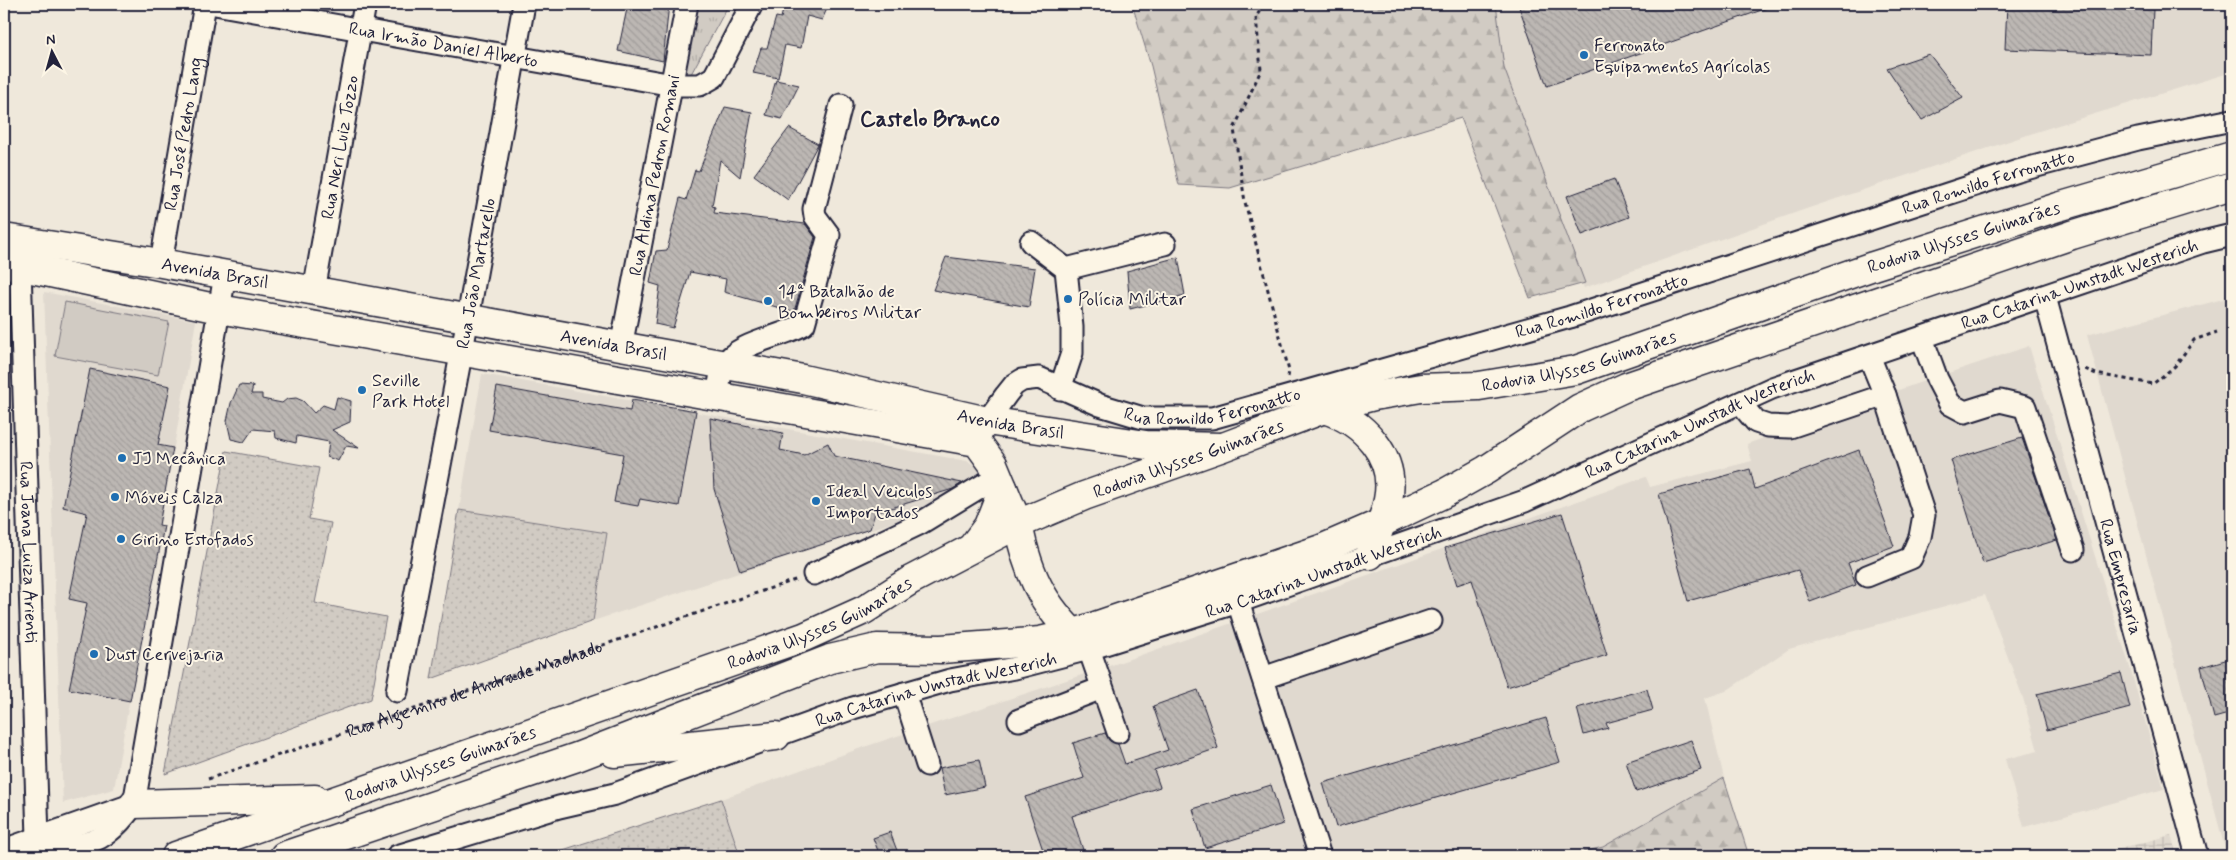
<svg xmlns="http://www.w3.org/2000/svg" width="2236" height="860" font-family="Mynerve,sans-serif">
<defs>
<pattern id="industrial-grid" width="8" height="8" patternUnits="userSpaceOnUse" patternTransform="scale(1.25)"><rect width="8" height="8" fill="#e0d9cf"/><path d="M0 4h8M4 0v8" fill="none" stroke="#c0bab3"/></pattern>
<pattern id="grass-dots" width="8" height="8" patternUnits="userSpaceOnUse" patternTransform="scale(1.25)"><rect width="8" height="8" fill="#d1cbc3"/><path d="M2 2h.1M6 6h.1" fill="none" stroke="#b3aea8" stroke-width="1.8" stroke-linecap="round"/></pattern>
<pattern id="forest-firs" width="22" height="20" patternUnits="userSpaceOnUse" patternTransform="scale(1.25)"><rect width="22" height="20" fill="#d1cbc3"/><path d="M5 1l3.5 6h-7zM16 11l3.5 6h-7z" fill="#b3aea8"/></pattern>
<pattern id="park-tufts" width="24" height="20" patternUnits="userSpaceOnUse" patternTransform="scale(1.25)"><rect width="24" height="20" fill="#d1cbc3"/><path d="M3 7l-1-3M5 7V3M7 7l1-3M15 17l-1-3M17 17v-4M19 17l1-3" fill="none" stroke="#b3aea8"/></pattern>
<pattern id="building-back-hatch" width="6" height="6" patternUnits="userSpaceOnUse" patternTransform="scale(1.25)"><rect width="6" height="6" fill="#bcb7b3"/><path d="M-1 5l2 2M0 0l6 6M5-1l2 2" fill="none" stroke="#a19d9b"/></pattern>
</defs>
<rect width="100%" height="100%" fill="#efe8db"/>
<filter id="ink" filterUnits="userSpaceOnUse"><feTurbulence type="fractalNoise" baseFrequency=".02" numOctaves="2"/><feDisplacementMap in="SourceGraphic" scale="10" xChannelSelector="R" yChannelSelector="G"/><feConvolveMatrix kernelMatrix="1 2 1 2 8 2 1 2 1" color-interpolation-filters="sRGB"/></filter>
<g filter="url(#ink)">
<path fill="#e0d9cf" d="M1463 4H2232V72L2042 130 1806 209 1584 288Z
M44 292 196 321 114 789 63 803Z
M2227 298 2232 317V856H2227L2087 335Z
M2029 346 2131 671 2164 789 2024 827 2005 759 2038 751 2023 698 1985 595 1789 649 1726 691 1705 698 1724 778 1603 847 1584 852 1585 856H740L721 799 861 748 1121 662 1646 477 1650 487 1752 461 1747 444 1910 386Z
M482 374 967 461 980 468 991 490 593 621 607 534 459 510Z"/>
<path fill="url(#industrial-grid)" d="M2171 835 2177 856H2094Z"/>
<path fill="url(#grass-dots)" stroke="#7a767f" d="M226 451 319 468 309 519 331 523 315 603 386 617 371 699 165 774Z
M459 510 607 533 593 621 431 679Z
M4 674 7 675 6 834H4Z
M721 799 740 856H544Z"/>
<path fill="url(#forest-firs)" stroke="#7a767f" d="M1132 4H1496L1504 68 1585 283 1530 298 1461 118 1230 188 1179 185 1151 66Z
M1724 778 1749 856H1585L1583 852 1603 847Z"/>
<path fill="url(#park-tufts)" stroke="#7a767f" d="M691 4H729L691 74 678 72Z"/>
<path fill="#d1cbc3" stroke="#7a767f" d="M65 302 169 322 158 375 55 356Z"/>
<path fill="url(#building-back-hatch)" stroke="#22223b" d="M628 4H669L663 61 618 51Z
M778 4H829L822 20 807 16 801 48 785 45 778 78 753 73 761 48H767L776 17 781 18 783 10 777 9Z
M1518 4H1772L1773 6 1547 86Z
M2007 4 2153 9 2151 55 2005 49Z
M1929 54 1963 98 1922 120 1887 68Z
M776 80 799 85 782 119 766 115Z
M725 107 752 112 740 177 720 160 712 206 715 207 714 213 805 224 815 237 794 312 724 292 726 279 690 272 673 328 655 324 660 286 650 283 656 251 667 250 680 198 686 200 695 170 699 171Z
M789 128 818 144 788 200 754 175Z
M1614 179 1629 217 1582 235 1567 196Z
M946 257 1035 268 1029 307 933 290Z
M1178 257 1185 295 1130 309 1127 271Z
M90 369 170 386 158 445 173 448 159 525 164 526 130 701 69 689 87 603 69 599 87 513 63 507Z
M239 385 253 386 251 394H262V399L282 403 287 399 296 398 303 401 314 413 323 405 334 409 337 397 351 401 350 422 332 430 359 448 346 446 338 461 327 457 329 442 297 436 296 443 276 438 275 431 253 429 244 442 231 439 227 421 231 403Z
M497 387 630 411 632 400 696 411 679 506 640 499 638 506 614 502 623 454 489 430Z
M710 418 783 433 780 450 804 455 828 443 834 456 962 483 953 489 875 513 870 529 740 571 714 489Z
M2022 438 2057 540 1983 563 1951 460Z
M1859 450 1894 546 1848 563 1856 585 1810 602 1798 570 1688 601 1659 494 1750 469 1755 489Z
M1562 513 1607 655 1507 687 1472 580 1457 585 1445 548Z
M2232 658V713L2214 718 2201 667Z
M2121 673 2130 708 2047 730 2037 694Z
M1647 689 1653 710 1606 723 1608 728 1584 735 1577 708Z
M1198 690 1218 748 1154 770 1160 787 1072 816 1085 856H1045L1025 797 1084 778 1073 743 1105 733 1110 741 1118 744 1125 764 1168 750 1153 706Z
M1546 718 1560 762 1336 827 1323 783Z
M1691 740 1701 770 1636 792 1626 762Z
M979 760 985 787 945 795 939 768Z
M1271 785 1283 824 1205 848 1193 809Z
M890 832 899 856H880L873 838Z"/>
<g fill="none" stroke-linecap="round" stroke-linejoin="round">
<g stroke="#22223b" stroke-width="25">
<g id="minor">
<path id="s2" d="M215 4 673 85H700L714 77 752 4"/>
<path d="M1031 242 1066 269 1072 327V353L1060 389"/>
<path id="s3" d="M161 263 205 4"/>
<path id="s4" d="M20 267 38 838"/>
<path d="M1066 269 1165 244"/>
<path id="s5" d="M314 291 365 4"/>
<path id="s6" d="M2045 297 2197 856"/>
<path d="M1922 338 1937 379 1950 404 1965 412 2000 401 2025 407 2073 550"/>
<path id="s7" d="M621 347 687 4"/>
<path d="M717 396C719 387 720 373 724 365 737 342 783 337 804 324L829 235 815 216 814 209 841 105"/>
<path d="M1740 403 1756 422 1768 426 1790 427 1885 395"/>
<path id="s8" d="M981 434 987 421 1006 395 1014 385 1022 380 1039 378 1100 405 1143 418H1212L1570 317 2018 171 2138 139 2232 120"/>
<path d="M814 574 919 524 998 476"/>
<path d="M1867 576 1911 558 1920 537 1924 515 1885 395 1869 356"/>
<path d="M1238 602 1320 856"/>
<path d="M1089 649 1118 732"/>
<path d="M1263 678 1431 621"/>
<path id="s9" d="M397 691 468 318 524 4"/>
<path d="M904 693 927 765"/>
<path d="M1019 720 1102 688"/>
<path d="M38 838C48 840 59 844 70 844 99 847 119 825 134 804L225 275"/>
<path d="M4 850 134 804"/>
<path id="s10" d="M397 856 559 807 615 794 853 708 950 680 1015 668 1089 649 1238 602 1525 501 1772 388 2203 242 2232 235"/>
</g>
</g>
<g stroke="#22223b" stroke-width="31">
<g id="major">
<path id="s11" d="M4 238 161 263 803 379 987 421 1146 445 1221 447"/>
<path d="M4 263 219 309 977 442 993 464 1018 524"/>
</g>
</g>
<g stroke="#22223b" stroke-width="31">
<g id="highway">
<path d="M1324 409C1363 421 1397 456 1388 500 1384 519 1376 537 1370 555"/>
<path d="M1018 524C1029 581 1046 610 1089 649"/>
<path d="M973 546 988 526 1003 488"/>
<path d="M614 753 776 736"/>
<path d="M134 804 315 799"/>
<path id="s12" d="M176 856 804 637 864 610 911 580 1018 524 1084 496 1223 447 1324 409 1374 396 1421 388 1479 386 1576 370 1873 266 2058 207 2232 156"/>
<path d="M284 856 577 757 830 659 877 648 941 649 1008 644 1040 641 1072 634 1321 549 1381 523 1445 493 1486 470 1580 408 1626 387 2072 235 2232 186"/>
</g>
</g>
<g stroke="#22223b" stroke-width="3" stroke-dasharray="4 4" stroke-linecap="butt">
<path d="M1264 4 1256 17 1261 70 1234 129 1245 202 1289 371 1288 377"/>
<path d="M2085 369 2096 374 2153 384 2175 366 2194 340 2217 332"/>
<path id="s1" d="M208 779 798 579"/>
</g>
<use href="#minor" stroke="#fcf5e5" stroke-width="21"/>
<use href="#major" stroke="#fcf5e5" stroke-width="28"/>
<use href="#highway" stroke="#fcf5e5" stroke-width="28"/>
</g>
</g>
<g fill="#1f6fb2" stroke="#fcf5e5" stroke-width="2">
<circle cx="1584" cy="55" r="5"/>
<circle cx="1068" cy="299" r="5"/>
<circle cx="768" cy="301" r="5"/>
<circle cx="362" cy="390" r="5"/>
<circle cx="122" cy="458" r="5"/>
<circle cx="115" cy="497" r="5"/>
<circle cx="816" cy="501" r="5"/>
<circle cx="121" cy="539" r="5"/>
<circle cx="94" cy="654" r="5"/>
</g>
<g text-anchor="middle" stroke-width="4" stroke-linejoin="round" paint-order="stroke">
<g font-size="18" fill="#22223b" stroke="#fcf5e5">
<text dy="6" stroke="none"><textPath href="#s2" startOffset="232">Rua Irmão Daniel Alberto</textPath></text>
<text dy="6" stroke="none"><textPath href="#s3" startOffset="131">Rua José Pedro Lang</textPath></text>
<text dy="6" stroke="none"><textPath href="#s5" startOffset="146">Rua Neri Luiz Tozzo</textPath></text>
<text dy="6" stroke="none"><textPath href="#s7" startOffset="175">Rua Aldina Pedron Romani</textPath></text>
<text dy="6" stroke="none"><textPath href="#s8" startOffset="1078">Rua Romildo Ferronatto</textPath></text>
<text dy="6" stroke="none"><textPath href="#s12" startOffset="1900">Rodovia Ulysses Guimarães</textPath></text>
<text dy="6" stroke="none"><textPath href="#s11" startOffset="214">Avenida Brasil</textPath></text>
<text dy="6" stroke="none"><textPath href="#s9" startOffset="425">Rua João Martarello</textPath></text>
<text dy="6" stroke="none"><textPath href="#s10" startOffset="1780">Rua Catarina Umstadt Westerich</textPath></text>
<text dy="6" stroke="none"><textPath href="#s8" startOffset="672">Rua Romildo Ferronatto</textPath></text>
<text dy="6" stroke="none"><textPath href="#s11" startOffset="619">Avenida Brasil</textPath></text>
<text dy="6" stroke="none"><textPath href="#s12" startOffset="1495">Rodovia Ulysses Guimarães</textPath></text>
<text dy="6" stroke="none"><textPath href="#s8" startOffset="268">Rua Romildo Ferronatto</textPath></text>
<text dy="6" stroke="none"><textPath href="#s11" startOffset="1024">Avenida Brasil</textPath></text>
<text dy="6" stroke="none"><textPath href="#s10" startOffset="1375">Rua Catarina Umstadt Westerich</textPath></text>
<text dy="6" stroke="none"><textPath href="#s12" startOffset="1090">Rodovia Ulysses Guimarães</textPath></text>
<text dy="6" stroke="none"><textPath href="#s4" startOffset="285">Rua Joana Luiza Arienti</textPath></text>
<text dy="6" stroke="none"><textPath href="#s10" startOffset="970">Rua Catarina Umstadt Westerich</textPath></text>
<text dy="6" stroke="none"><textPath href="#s6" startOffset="290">Rua Empresaria</textPath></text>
<text dy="6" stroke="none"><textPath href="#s12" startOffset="685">Rodovia Ulysses Guimarães</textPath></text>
<text dy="6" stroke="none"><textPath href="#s1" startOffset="281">Rua Algemiro de Andrade Machado</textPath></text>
<text dy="6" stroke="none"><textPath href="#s10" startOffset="565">Rua Catarina Umstadt Westerich</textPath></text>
<text dy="6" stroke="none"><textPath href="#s12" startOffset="280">Rodovia Ulysses Guimarães</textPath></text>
</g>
<g font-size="18" fill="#22223b" stroke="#fcf5e5" text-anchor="start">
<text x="1594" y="51">Ferronato<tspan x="1594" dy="21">Equipamentos Agrícolas</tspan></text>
<text x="778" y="297">14ª Batalhão de<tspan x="778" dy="21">Bombeiros Militar</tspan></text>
<text x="1078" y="305">Polícia Militar</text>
<text x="372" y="386">Seville<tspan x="372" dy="21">Park Hotel</tspan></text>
<text x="132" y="464">JJ Mecânica</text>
<text x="826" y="497">Ideal Veiculos<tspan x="826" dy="21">Importados</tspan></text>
<text x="125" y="503">Móveis Calza</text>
<text x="131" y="545">Girino Estofados</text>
<text x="104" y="660">Dust Cervejaria</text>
</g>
<g font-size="22" font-weight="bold" fill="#22223b" stroke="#fcf5e5">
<text x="930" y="126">Castelo Branco</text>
</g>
</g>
<rect width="2236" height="860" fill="none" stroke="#fcf5e5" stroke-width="20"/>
<rect x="10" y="10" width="2216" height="840" fill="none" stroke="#22223b" stroke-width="2" filter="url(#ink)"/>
<g transform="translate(52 52) rotate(354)" stroke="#fcf5e5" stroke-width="4" paint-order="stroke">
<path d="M0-4L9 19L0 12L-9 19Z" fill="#22223b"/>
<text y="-8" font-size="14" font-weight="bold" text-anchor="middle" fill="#22223b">N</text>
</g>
</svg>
